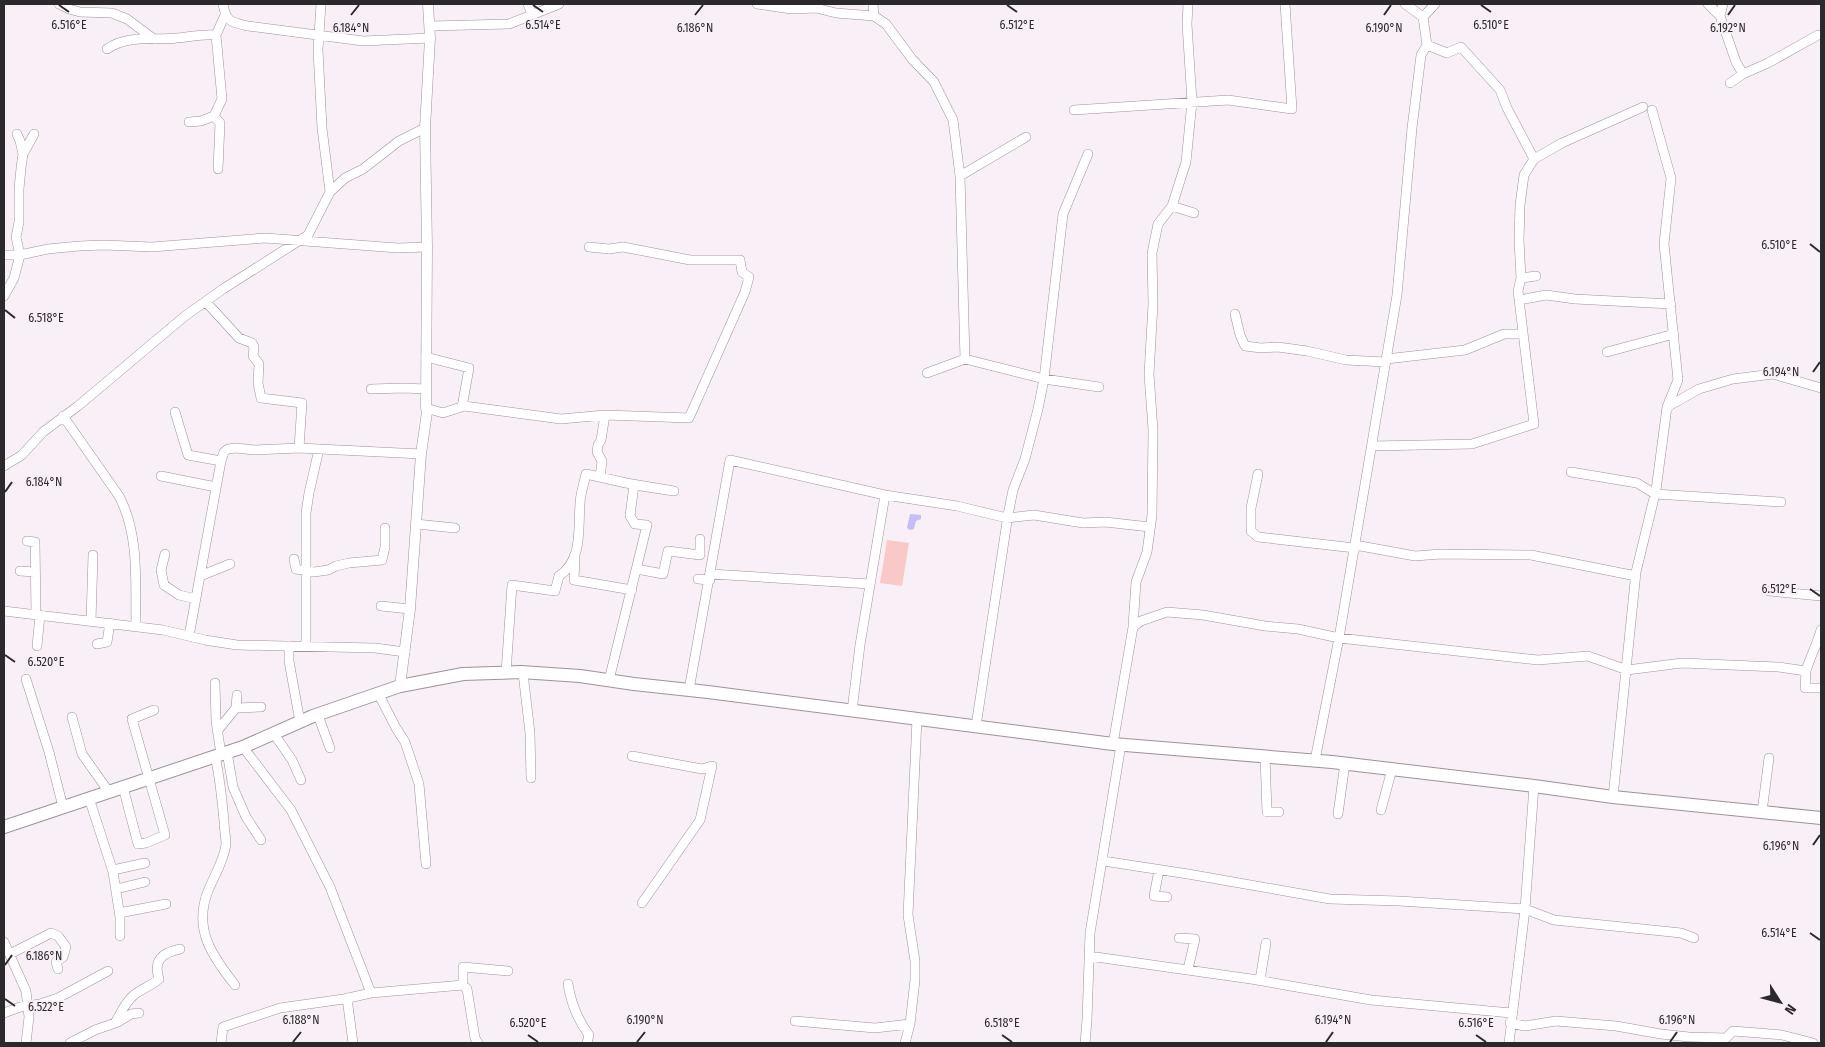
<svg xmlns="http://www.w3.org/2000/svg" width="1825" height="1047" font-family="'Fira Sans Condensed',sans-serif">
<rect width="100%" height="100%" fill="#f8f0f6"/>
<path fill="#f9c9c7" d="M887 540 909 543 902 586 880 583Z"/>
<path fill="#c4bdf7" d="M910 514 921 515V519L916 521 914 529 910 530 907 528Z"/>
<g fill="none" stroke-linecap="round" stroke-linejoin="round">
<g stroke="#9b9399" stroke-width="10">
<path id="minor" d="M59 4 69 9 80 12 112 13 127 19 154 39
M223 4C226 22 231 22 248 26L363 41 430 38
M321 4 318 50 322 128 330 192
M528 4 532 14
M757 4 791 9 816 8 836 13 874 16 886 24 912 59 934 82 953 120 960 176
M873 4 874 16
M1405 4 1423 17 1427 45
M1708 4 1720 16
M1723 4 1720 16 1736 62 1743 74
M1423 17 1435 4
M431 26 509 24 559 4
M107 49C129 34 153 41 177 38 190 37 202 34 216 35
M1730 83 1743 74 1768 63 1818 35
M1074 110 1228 100 1292 109 1285 4
M214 116 220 123 218 169
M189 122 201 121 214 116 222 99 216 35 225 15
M17 134 20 141 23 154
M1026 137 960 176 965 359 1044 379 1099 387
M1534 159 1524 175 1520 205 1519 240 1521 278 1536 276
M1172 206 1194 213
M4 255H20L48 249 79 246 104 245 152 247 265 238 398 248 427 247
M4 296 14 278 20 255 16 237 19 222V189L21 168 23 154 34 134
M1519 300 1546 295 1575 299 1671 304
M206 302 239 338 252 343 254 347 253 356 259 364 258 383 261 398 302 403 299 448
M1235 314 1240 335 1245 346 1261 348 1278 347 1307 351 1346 360 1386 362
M1607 352 1674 334
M426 357 469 368 462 407
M1386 359 1465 350 1504 334H1522
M927 373 965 359
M371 389 403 388 426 389
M1667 407 1699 389 1733 379 1773 374 1821 388
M426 408 443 413 464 406 561 419 605 415 689 418 745 292 749 277 742 272 740 260H690L623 247 609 249 589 247
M175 412 188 455 221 461
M63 416 119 496C140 536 135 583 136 626
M1372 446 1472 444 1534 424 1518 291 1521 278
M4 466 22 455 43 432 78 406 185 316 223 289 308 235 330 192 345 178 363 169 399 141 425 128
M1571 472 1637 483 1655 494 1781 502
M1258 474 1251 508V531L1258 537 1355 548
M161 476 216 487
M416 524 455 528
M27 541 35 542 36 614
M1355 545 1415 556 1441 554 1531 555 1636 576
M165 554 161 570 164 585 179 595 196 599
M294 559 296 569 314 572 328 570 336 566 349 563 382 560 385 547V528
M575 559 574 580 632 590
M637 569 663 574 668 551 700 555V539
M20 571 35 572
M711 574 870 584
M200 576 230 564
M698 579 710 580
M1769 591 1821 596
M381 606 410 609
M4 611 163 630 205 640 237 645 375 648 405 652
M91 621 93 555
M1133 627 1141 621 1167 612 1203 615 1265 626 1298 629 1339 638 1538 660 1588 656 1627 670 1682 663 1778 667 1806 671 1805 688H1821
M189 636 221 461 224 452 228 449 236 448 254 450 299 448 421 454
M97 644 107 642 110 623
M37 646 40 615
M289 646V661L300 722
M306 646V513L309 493 319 449
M1806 671C1810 657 1817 645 1821 630
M506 673 512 585 555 591 559 576C583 560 578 529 580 504 580 494 584 484 586 474L626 483 600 477 602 461 597 452 598 445 601 440 605 415
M523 673 530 733 531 778
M26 679 49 752 63 807
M609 680 647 525 635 524 630 516 634 485 674 491 626 483
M215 683 216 721 221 754
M689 690 730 460 885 495
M378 693 396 728 405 742 419 784 426 864
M236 708 237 695
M852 711 860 645 885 495 957 506 1007 518 1034 515 1083 523 1105 522 1150 527
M318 715 330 748
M72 717 82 754 109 792
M976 726 1008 515 1013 490 1025 459 1038 409 1044 379 1063 214 1088 154
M218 730 236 708 261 707
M274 734 292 760 301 780
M1113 744 1133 627 1136 582 1147 552 1152 515 1153 430 1149 374 1153 304 1152 253 1158 224 1172 206 1186 162 1192 102 1187 24 1188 4
M227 752 233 787 246 817 261 840
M215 756C220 778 222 799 224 821 224 829 226 837 226 844 224 861 214 876 208 891 193 929 212 956 235 985
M632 756 702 769 712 766 700 820 642 903
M1265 756 1267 812H1279
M1315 760 1339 638 1397 295 1412 128 1421 55 1427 45 1447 53 1461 47 1500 90 1507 108 1534 159 1562 143 1643 107
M123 787 138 844 146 843 165 835 132 719 154 710
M1613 797 1636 572 1656 490 1667 407 1678 380 1664 244 1671 178 1652 110
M89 798 113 872 120 917V936
M1381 810 1392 769
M1762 812 1769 758
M1338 814 1345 763
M1103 861 1188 874 1330 899 1399 901 1525 909 1554 920 1662 931 1681 933 1694 938
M113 870 145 863
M1159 870 1154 896 1167 897
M116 889 145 882
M119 913 166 904
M1179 938 1195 939 1188 969
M4 942 26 991 29 1017 26 1043
M10 954 51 933 58 936 66 947 63 957 56 962 58 969
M1089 956 1251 979 1371 1000 1511 1013
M1260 980 1266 943
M568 984C571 1003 577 1019 589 1035L587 1043
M371 993 463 985
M347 998 353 1043
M4 1013 20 1007 40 1004 58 998 108 971
M795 1021 875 1028 910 1024
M115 1023C121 1013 125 1002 134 995 141 989 151 986 159 979 153 960 162 953 180 949
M1510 1023 1525 1026 1556 1021 1616 1026 1661 1034 1689 1037 1726 1038 1733 1031 1782 1035 1813 1043
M70 1043 95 1030 118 1022 131 1014 139 1013
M221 1043 223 1027 280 1008 344 999 371 993 330 887 291 810 243 747
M478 1043 475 1038 467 989 463 985V967L508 971
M905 1043 910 1024 915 980V961L908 915 917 719
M1085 1043 1087 1020 1090 933 1121 745
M1509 1043 1525 909 1534 786"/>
</g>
<g stroke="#9b9399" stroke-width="11">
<path id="tertiary" d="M400 686 410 609 421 454 427 412 426 408 427 247 425 128 430 38 428 4"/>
</g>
<g stroke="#9b9399" stroke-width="14">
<path id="secondary" d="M4 827 243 747 313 716 400 686 463 674 521 672 580 676 634 684 708 692 1113 744 1332 762 1534 786 1613 797 1821 818"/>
</g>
<use href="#minor" stroke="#fff" stroke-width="9"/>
<use href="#tertiary" stroke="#fff" stroke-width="10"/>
<use href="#secondary" stroke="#fff" stroke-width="12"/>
</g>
<path fill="none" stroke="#2c292c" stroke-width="2" d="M59 5 69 12M533 5 543 12M1007 5 1017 12M1481 5 1491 12M351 15 359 5M695 15 703 5M1384 15 1391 5M1728 15 1735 5M1810 244 1820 252M5 310 15 318M1813 372 1820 362M5 492 12 482M1810 589 1820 596M5 655 15 662M1813 845 1820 835M1810 933 1820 940M5 965 12 955M5 999 15 1006M528 1035 538 1042M1002 1035 1012 1042M1476 1035 1486 1042M293 1042 301 1032M637 1042 645 1032M1326 1042 1333 1032M1670 1042 1677 1032"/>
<g font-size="12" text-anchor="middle" fill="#2c292c" stroke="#f8f0f6" stroke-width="4" stroke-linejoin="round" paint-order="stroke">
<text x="69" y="29">6.516°E</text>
<text x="1017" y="29">6.512°E</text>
<text x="1491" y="29">6.510°E</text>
<text x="543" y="29">6.514°E</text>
<text x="351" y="32">6.184°N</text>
<text x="695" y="32">6.186°N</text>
<text x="1384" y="32">6.190°N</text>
<text x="1728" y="32">6.192°N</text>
<text x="1779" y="249">6.510°E</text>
<text x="46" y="322">6.518°E</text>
<text x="1781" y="376">6.194°N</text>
<text x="44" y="486">6.184°N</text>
<text x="1779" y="593">6.512°E</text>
<text x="46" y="666">6.520°E</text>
<text x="1781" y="850">6.196°N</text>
<text x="1779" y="937">6.514°E</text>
<text x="44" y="960">6.186°N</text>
<text x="46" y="1011">6.522°E</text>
<text x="301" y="1024">6.188°N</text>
<text x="645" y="1024">6.190°N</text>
<text x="1333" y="1024">6.194°N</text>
<text x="1677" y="1024">6.196°N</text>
<text x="528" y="1027">6.520°E</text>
<text x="1002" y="1027">6.518°E</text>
<text x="1476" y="1027">6.516°E</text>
</g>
<rect width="1825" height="1047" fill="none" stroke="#2c292c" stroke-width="10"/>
<g transform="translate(1780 1002) rotate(126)" stroke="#f8f0f6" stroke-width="4" paint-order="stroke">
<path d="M0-4L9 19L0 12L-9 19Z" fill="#2c292c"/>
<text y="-8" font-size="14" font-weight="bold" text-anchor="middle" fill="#2c292c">N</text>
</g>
</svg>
